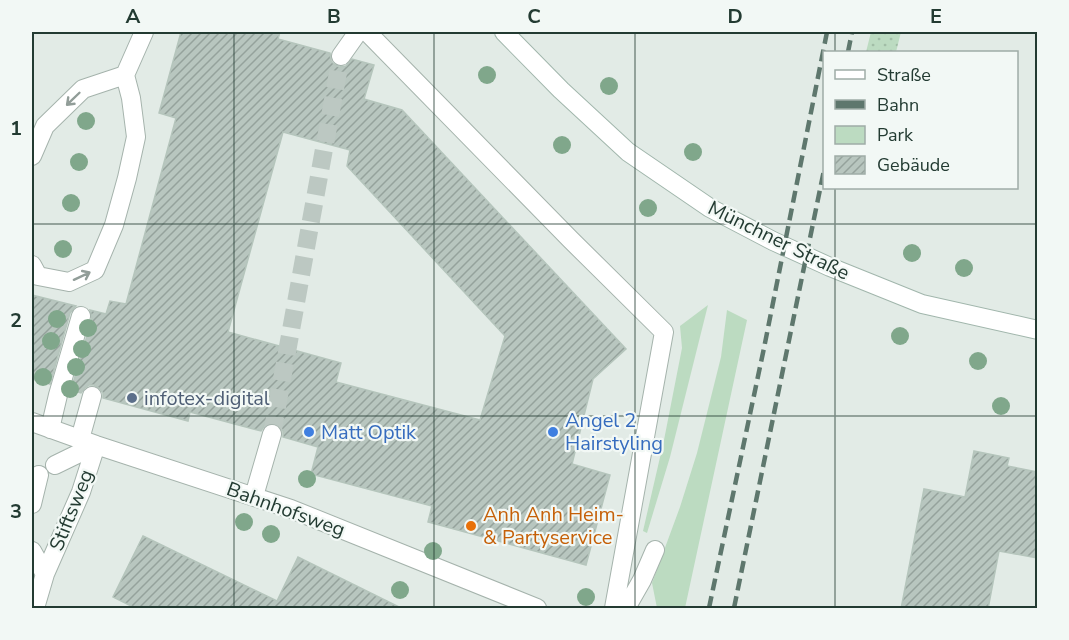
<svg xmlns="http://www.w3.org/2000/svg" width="1069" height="640" font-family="'Nunito Sans',sans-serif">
<defs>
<pattern id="park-dots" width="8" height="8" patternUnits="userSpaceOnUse" patternTransform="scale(1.5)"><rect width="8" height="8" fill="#bcdbc1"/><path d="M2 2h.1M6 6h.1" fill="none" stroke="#a1bda6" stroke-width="1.8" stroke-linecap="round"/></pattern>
<pattern id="building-hatch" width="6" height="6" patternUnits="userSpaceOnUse" patternTransform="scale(1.5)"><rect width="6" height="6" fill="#b8c6bf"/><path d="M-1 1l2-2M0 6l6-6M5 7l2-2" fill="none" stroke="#95a29c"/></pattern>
</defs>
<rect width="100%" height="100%" fill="#e2ebe6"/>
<path fill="#bcdbc1" d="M708 305 670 457 647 533 643 531 664 440 682 348 680 326Z
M727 310 747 320 685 608H657L652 583 680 507 697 453 721 357Z"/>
<path fill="url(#park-dots)" d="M871 32H901L896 52H866Z"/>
<path fill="url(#building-hatch)" stroke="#b5c5bc" stroke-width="1.5" fill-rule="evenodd" d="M181 32H280L278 39 330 53 331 61 335 65 339 67 346 66 352 59 374 65 364 99 402 110 626 349 593 379 572 464 610 475 586 565 428 522 432 506 311 474 318 447 283 437V431L280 427 276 423H269L264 426 261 431 190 412 188 421 103 398V393L100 389 94 385H89L85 388 81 393 71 390 92 319 90 310 106 314 110 301 126 304 176 118 159 113ZM283 132 350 150 347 166 505 336 480 420 336 382 341 363 228 332Z
M32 295 76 306 70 313 50 384 32 379Z
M974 451 1009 458 1007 466 1038 472V558L999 551 988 609H901L924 489 965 497Z
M143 536 277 601 298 557 403 609H137L113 597Z"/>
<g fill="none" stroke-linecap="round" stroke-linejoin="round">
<path stroke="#bcc8c2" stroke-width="18" stroke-dasharray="18 9" stroke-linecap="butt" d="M272 434 341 56"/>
<g stroke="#a5b3ac" stroke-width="20">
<path id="street" d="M367 32 571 240 664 332 614 608
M341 56 358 32
M32 156 45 126 83 89 125 75
M32 265 38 276 69 282 95 270 114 225 127 178 136 137 131 98 125 75 144 32
M32 422 96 445 291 509 537 608
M50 429 58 395 81 316
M80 439 92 396
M55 465 96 445
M254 496 272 434
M32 504 39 475
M32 551 45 574
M35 608 45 574 81 492 96 445
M626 608 642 580 655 550"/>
</g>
<g stroke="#a1b6ac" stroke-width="20">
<path id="secondary" d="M504 32 561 90 628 152 710 208 773 241 830 267 922 304 1038 330"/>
</g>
<use href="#street" stroke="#fff" stroke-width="18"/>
<use href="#secondary" stroke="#fff" stroke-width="18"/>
<path stroke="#5e776d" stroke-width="4.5" stroke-dasharray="12 6" stroke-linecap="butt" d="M848 52 852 32
M709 608 764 348 827 32
M734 608 824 170"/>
</g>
<g fill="#80a78b">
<circle cx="487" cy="75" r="9"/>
<circle cx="609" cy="86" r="9"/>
<circle cx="86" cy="121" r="9"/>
<circle cx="562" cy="145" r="9"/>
<circle cx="693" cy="152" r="9"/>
<circle cx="79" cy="162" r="9"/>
<circle cx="71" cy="203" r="9"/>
<circle cx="648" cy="208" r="9"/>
<circle cx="63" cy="249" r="9"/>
<circle cx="912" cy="253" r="9"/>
<circle cx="964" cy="268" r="9"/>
<circle cx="57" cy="319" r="9"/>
<circle cx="88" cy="328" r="9"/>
<circle cx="900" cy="336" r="9"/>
<circle cx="51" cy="341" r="9"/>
<circle cx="82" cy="349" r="9"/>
<circle cx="978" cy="361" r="9"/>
<circle cx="76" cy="367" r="9"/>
<circle cx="43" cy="377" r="9"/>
<circle cx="70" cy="389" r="9"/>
<circle cx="1001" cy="406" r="9"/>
<circle cx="307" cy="479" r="9"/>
<circle cx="244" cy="522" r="9"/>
<circle cx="271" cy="534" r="9"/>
<circle cx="433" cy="551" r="9"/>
<circle cx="400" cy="590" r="9"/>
<circle cx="586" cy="597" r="9"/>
</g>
<defs><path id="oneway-shaft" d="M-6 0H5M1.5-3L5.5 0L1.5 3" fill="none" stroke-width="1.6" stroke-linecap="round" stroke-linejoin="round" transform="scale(1.5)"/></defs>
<g stroke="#919d98">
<use href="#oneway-shaft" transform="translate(73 99) rotate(136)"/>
<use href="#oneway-shaft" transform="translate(82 276) rotate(-25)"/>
</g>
<path fill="none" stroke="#233b32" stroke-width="1.5" stroke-opacity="0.55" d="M234 32V608M434 32V608M635 32V608M835 32V52M835 188V608M32 224H1038M32 416H1038"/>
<circle fill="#5c6f8a" stroke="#f2f8f5" stroke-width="2" cx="132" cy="398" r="6"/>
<g fill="#3f7fe0" stroke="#f2f8f5" stroke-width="2">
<circle cx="309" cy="432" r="6"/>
<circle cx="553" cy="432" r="6"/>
</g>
<circle fill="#e8710a" stroke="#f2f8f5" stroke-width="2" cx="471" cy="526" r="6"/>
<g text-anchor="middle" stroke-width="4.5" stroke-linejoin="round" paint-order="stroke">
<g font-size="20" fill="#233b32" stroke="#f2f8f5">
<text transform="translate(779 240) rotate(26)" y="7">Münchner Straße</text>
<text transform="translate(286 509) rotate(20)" y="7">Bahnhofsweg</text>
<text transform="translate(71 510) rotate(-68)" y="7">Stiftsweg</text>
</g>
<g font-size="20" fill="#4e5e75" stroke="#f2f8f5" text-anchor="start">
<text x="144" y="405">infotex-digital</text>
</g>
<g font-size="20" fill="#366cbe" stroke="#f2f8f5" text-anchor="start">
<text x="565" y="427">Angel 2<tspan x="565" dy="23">Hairstyling</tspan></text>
<text x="321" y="439">Matt Optik</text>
</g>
<g font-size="20" fill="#c56008" stroke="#f2f8f5" text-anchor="start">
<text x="483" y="521">Anh Anh Heim-<tspan x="483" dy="23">&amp; Partyservice</tspan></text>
</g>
</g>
<rect width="1069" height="640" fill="none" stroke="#f2f8f5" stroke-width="66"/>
<rect x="823" y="51" width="195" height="138" fill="#f2f8f5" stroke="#9faca7" stroke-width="1.5"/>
<rect x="835" y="70" width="30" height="9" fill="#ffffff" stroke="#9faca7" stroke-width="1.5"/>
<text x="877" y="81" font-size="18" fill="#233b32">Straße</text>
<rect x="835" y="100" width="30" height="9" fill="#5e776d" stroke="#9faca7" stroke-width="1.5"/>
<text x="877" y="111" font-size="18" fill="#233b32">Bahn</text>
<rect x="835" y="126" width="30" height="18" fill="#bcdbc1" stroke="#9faca7" stroke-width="1.5"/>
<text x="877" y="141" font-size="18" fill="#233b32">Park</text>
<rect x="835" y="156" width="30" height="18" fill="url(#building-hatch)" stroke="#9faca7" stroke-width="1.5"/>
<text x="877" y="171" font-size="18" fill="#233b32">Gebäude</text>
<rect x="33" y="33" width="1003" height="574" fill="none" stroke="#233b32" stroke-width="2"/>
<g font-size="20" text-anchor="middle" font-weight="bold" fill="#233b32">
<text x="133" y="23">A</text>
<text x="334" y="23">B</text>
<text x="534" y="23">C</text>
<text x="735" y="23">D</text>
<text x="936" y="23">E</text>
<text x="16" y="135">1</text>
<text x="16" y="327">2</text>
<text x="16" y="518">3</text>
</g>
</svg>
